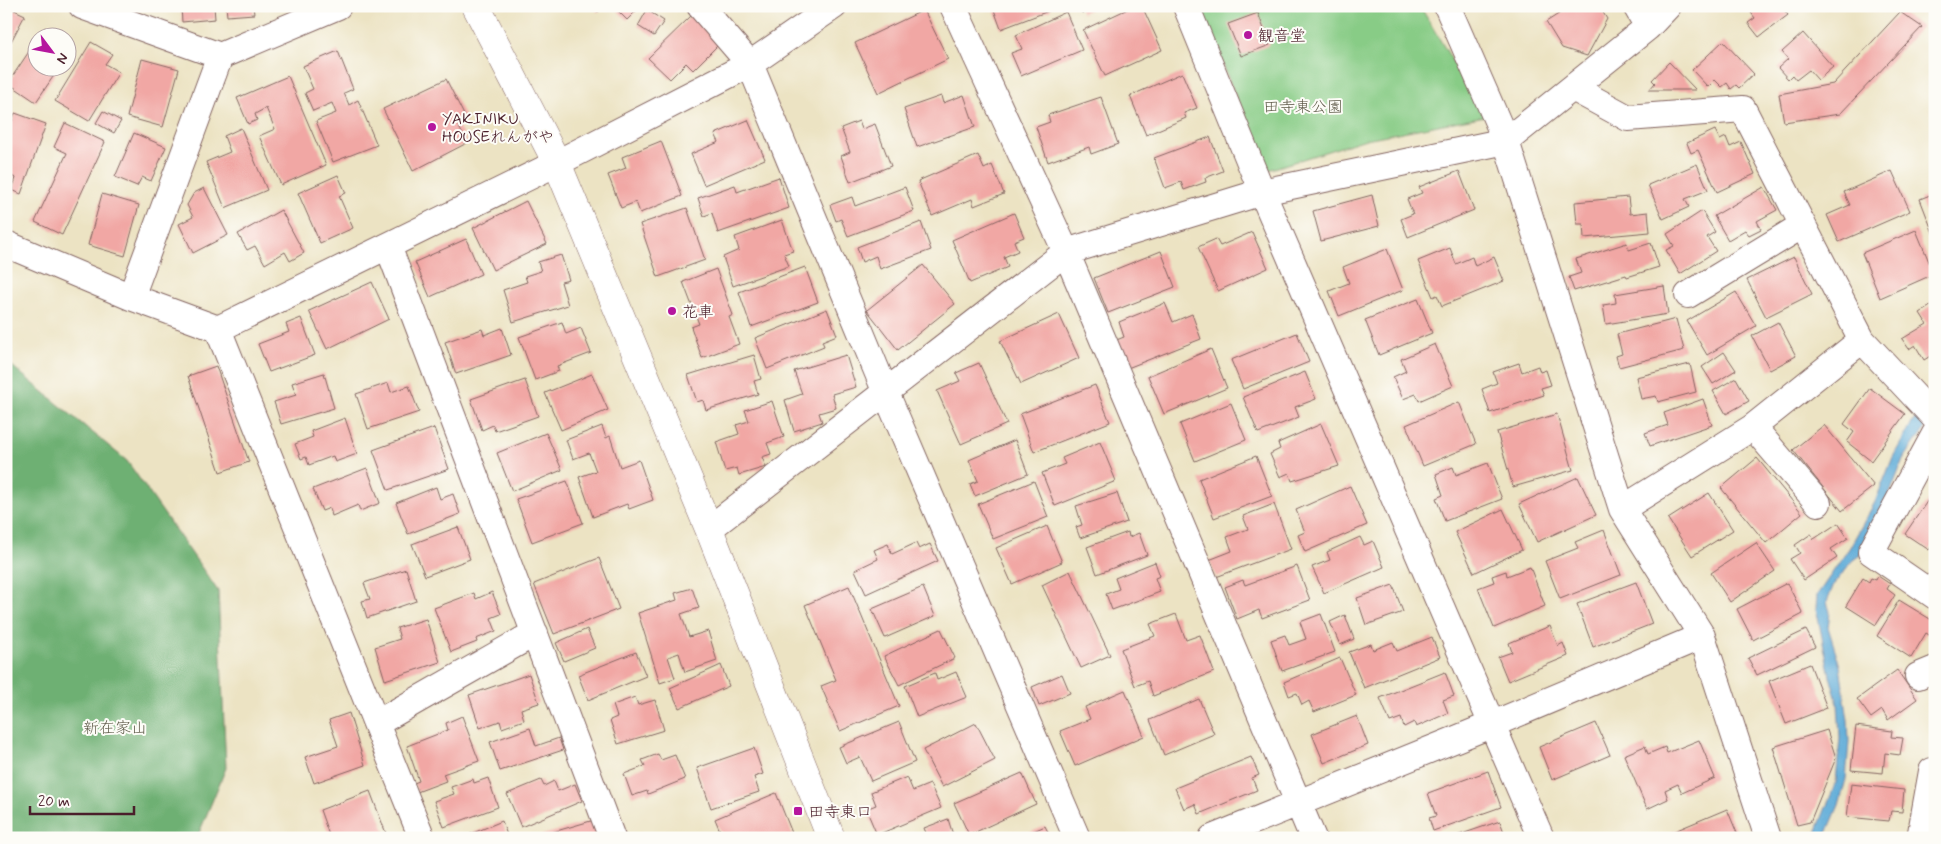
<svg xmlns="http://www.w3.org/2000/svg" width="1941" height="844" font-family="Mynerve,'Klee One',sans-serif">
<rect width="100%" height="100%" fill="#fdfcf7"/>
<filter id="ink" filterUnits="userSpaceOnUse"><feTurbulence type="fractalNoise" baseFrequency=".02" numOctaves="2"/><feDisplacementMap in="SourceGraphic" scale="10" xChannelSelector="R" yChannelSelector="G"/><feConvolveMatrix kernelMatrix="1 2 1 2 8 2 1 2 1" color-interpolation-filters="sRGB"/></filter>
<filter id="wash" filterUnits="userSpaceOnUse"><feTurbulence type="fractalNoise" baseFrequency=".0096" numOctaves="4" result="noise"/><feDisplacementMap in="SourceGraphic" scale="20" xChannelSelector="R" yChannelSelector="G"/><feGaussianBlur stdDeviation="1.12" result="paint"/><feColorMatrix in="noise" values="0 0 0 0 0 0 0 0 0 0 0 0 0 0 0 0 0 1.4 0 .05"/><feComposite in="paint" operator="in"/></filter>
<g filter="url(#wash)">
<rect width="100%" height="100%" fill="#ece3c3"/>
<path fill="#88cc86" stroke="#697658" d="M1200 6H1420L1485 116 1366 139 1265 171Z"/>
<path fill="#6eb073" stroke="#5c684f" d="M6 361 127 461 218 591 226 768 197 838H6Z"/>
<path fill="#5facd8" stroke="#546682" d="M1920 6H1935V27Z
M1935 392V413L1903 460 1885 506 1860 555 1853 560 1834 584 1827 602 1830 612 1828 627 1840 666 1848 720 1849 742 1846 779 1839 805 1825 838H1814L1836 782 1840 738 1838 704 1830 676 1816 608 1817 595 1850 547 1875 502 1893 457 1912 423Z"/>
<g id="blocks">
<path fill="#f1a7a4" d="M6 6 25 15 6 51Z
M181 6H214L215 19 182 22Z
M226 6H253L254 14 227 16Z
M592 6H604L598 12Z
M613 6H641L627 20Z
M995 6H1049L1051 10 1001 29 993 7Z
M1079 6H1096L1082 13Z
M1134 6H1142L1162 50 1105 76 1083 30Z
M1571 6H1599L1607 19 1587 56 1562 48 1546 22Z
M1746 6H1781L1788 15 1759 37 1748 23 1755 18Z
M647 10 664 21 654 36 638 26Z
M924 10 948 59 878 93 855 43Z
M1066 12 1082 50 1021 76 1011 53 1022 49 1016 35Z
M1900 12 1922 27 1840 114 1784 122 1779 94 1833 84Z
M1258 13 1270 45 1241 56 1228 24Z
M692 15 720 43 693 70 686 63 670 79 648 58Z
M45 27 61 38H38Z
M1803 33 1833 67 1818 80 1809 70 1796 80 1792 75 1788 79 1778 68 1788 59 1782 52Z
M38 38V68H59L36 102 8 83Z
M1723 41 1754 74 1739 88 1736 85 1731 89 1727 83 1722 87 1715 80 1708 87 1692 70Z
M68 42 73 46 68 55Z
M91 42 112 54 105 64 119 72 89 121 55 101Z
M338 51 353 89 344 93 349 105 358 100 377 145 333 162 316 121 336 113 332 103 313 111 305 93 313 89 303 66Z
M142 59 179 69 163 127 127 117Z
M1669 62 1696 90H1649L1655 83 1652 80Z
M1182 73 1197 108 1184 113 1186 118 1146 135 1130 96Z
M288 76 326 165 281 185 259 136 275 129 266 108 255 114 257 120 248 124 237 98Z
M446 79 467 121 458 125 467 143 413 171 383 109Z
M964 95 975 127 917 147 904 109 941 96 943 103Z
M1101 97 1118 144 1091 154 1089 147 1048 162 1036 127 1050 122 1048 115Z
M103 111 121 121 114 133 96 123Z
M15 113 46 124 21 194 12 190 16 178 6 174V135Z
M748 120 765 159 704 185 691 154 719 142 715 134Z
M859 121 862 129 875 124 891 166 850 182 841 156 850 152 841 128Z
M65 123 105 142 62 235 35 222 67 153 54 147Z
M241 128 267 190 225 208 206 162 230 152 224 136Z
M1715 130 1720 140 1726 137 1730 147 1741 142 1755 174 1717 192 1698 150 1691 153 1687 143Z
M134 133 166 147 151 181 142 177 137 186 115 177Z
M1210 137 1223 171 1205 178 1206 182 1184 190 1181 182 1165 188 1154 158Z
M661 141 682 196 640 213 636 202 621 208 608 175 626 168 622 157Z
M978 155 984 169 992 165 1004 194 974 206 972 199 932 216 918 181Z
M1697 164 1708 190 1685 199 1689 207 1663 219 1648 185Z
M1459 171 1474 210 1408 237 1401 219 1413 214 1407 199 1422 193 1419 187Z
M1892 171 1910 211 1839 242 1827 215 1850 205 1844 192Z
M338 175 346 193 339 196 353 228 320 243 298 193Z
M779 177 789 208 718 233 712 213 704 216 698 198 735 185 737 192Z
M905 187 914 211 848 236 841 219 836 221 830 205 852 197 855 206Z
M1764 187 1777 210 1757 221 1761 229 1749 235 1745 230 1728 240 1714 216Z
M204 188 228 235 193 253 179 224 193 217 187 205 194 193Z
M1935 193V238L1920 199Z
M102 194 139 205 125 256 88 245Z
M1372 195 1379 226 1321 241 1313 211Z
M1628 197 1630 214 1648 212 1650 232 1584 238 1583 224H1577L1575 202Z
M526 201 547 244 493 270 473 228Z
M687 208 705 260 658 277 640 224Z
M281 210 304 253 290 261 285 252 265 264 255 246 247 250 238 234Z
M1702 211 1715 232 1707 237 1716 251 1680 274 1666 250 1674 246 1667 234Z
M1014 213 1024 237 1014 241 1018 251 1004 257 1008 267 970 283 952 240Z
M782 220 793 251 784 254 789 266 733 286 723 257 739 250 735 237Z
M921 222 931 250 880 269 876 256 862 262 857 247Z
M1916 230 1934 274 1880 298 1862 253Z
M1252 232 1268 268 1218 291 1198 247 1216 239 1220 246Z
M466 239 481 274 430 297 415 262Z
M1627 243 1629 250 1651 243 1659 267 1627 277 1626 275 1574 291 1569 277 1581 273 1576 259Z
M1450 248 1456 264 1472 257 1475 266 1494 257 1504 281 1442 306 1437 295 1433 297 1418 261Z
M1387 249 1403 290 1339 316 1329 291 1349 283 1343 267Z
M1161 251 1175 287 1108 313 1094 278Z
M561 255 569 280 561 282 568 305 513 322 503 290 527 282 525 276 541 271 538 262Z
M1794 257 1812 294 1766 317 1747 280Z
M923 265 955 304 898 350 867 310Z
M805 267 818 302 751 327 739 292Z
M716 269 733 315 729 317 739 344 702 358 691 327 699 324 683 282Z
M372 282 389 319 327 349 309 311Z
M1664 286 1668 314 1606 324 1603 305 1616 303 1615 294Z
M1736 292 1756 326 1707 355 1687 321Z
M1418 299 1432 333 1379 355 1365 320Z
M1165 303 1173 322 1192 314 1201 339 1125 369 1114 341 1124 337 1119 322Z
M1935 303V353L1924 360 1915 345 1909 349 1902 339 1927 324 1920 313Z
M827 309 837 335 822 341 824 346 767 369 755 338Z
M1059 314 1079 358 1021 384 1000 341Z
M301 318 315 355 269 372 258 344 289 332 286 324Z
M1676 319 1684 350 1619 367 1616 356 1622 354 1617 334Z
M562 322 566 334 581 328 591 353 557 366 559 371 535 380 519 337Z
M1778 322 1796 356 1770 370 1752 336Z
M502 328 511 355 456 374 445 342 482 329 484 335Z
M1297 333 1309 362 1243 389 1231 360Z
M1435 344 1453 386 1419 401 1416 394 1403 399 1393 377 1406 371 1401 359Z
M1211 349 1227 388 1164 414 1148 376Z
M1724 352 1736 370 1713 384 1702 367Z
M754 355 761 379 754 381 758 394 706 410 703 400 697 402 688 375Z
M846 355 856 387 832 394 836 408 819 413 822 422 794 431 785 400 802 394 794 371Z
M979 363 1007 424 961 444 937 391 960 381 956 373Z
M1519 363 1522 372 1538 366 1540 372 1546 370 1551 385 1541 388 1544 395 1490 413 1482 389 1497 383 1493 372Z
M1690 364 1696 392 1658 402 1656 396 1641 399 1636 377Z
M216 366 249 462 220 472 188 376Z
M1305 372 1316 399 1295 407 1299 417 1258 433 1243 397Z
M324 373 334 408 281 424 274 402 296 395 292 383Z
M592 374 608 410 561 430 545 393Z
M1736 378 1749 401 1726 414 1713 391Z
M525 380 538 416 495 431 493 425 482 430 471 399Z
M388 383 391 392 409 386 419 412 368 429 356 394Z
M1095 385 1110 422 1034 452 1020 414Z
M1870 388 1905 414 1871 461 1847 442 1854 432 1844 424Z
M1703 399 1712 425 1650 446 1645 433 1668 425 1664 413Z
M772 401 784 437 767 443 771 454 762 457 766 467 739 475 737 468 725 471 716 442 739 434 736 425 749 421 745 410Z
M1459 402 1476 444 1423 466 1406 425Z
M1231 403 1246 440 1195 461 1180 424Z
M1557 414 1573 470 1513 487 1497 432Z
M345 418 357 454 335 462 333 456 309 465 306 457 301 459 295 444 313 437 311 431Z
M1321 424 1339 466 1292 481 1289 473 1280 477 1270 454 1280 449 1278 443Z
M1824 425 1874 486 1842 511 1793 450Z
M602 426 606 438 610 436 620 467 639 460 653 500 629 509 627 504 593 517 579 477 596 471 589 453 573 459 566 440Z
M434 428 449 469 388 490 373 450Z
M546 433 562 470 512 491 497 453Z
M1015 440 1028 474 975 496 970 484 978 481 969 460Z
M1100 442 1116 481 1055 506 1042 473 1065 464 1062 458Z
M1256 456 1272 496 1214 518 1199 479Z
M1757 458 1802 513 1766 543 1721 488Z
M1488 463 1502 499 1445 521 1436 498 1443 495 1436 474 1453 467 1456 475Z
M367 468 380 503 360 511 358 505 332 516 330 508 322 511 313 489Z
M1578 477 1596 515 1537 542 1519 504Z
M567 481 583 523 532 542 516 499Z
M1034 481 1048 517 993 539 978 504Z
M1350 486 1367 525 1305 552 1298 535 1305 532 1296 510Z
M436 487 440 499 453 494 460 514 408 534 396 503Z
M1117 493 1127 522 1080 538 1076 527 1082 525 1076 506Z
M1709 493 1733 530 1692 556 1668 519Z
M1928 500 1935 505V542L1929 550 1905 534Z
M1274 504 1291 549 1216 577 1209 560 1232 551 1227 537 1248 529 1243 516Z
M1503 509 1522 550 1474 573 1455 532Z
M1838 523 1848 538 1831 549 1837 558 1804 580 1790 559 1800 553 1795 545 1811 534 1814 539Z
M1047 526 1062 562 1012 584 996 548Z
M458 527 470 559 425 576 412 544Z
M1604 530 1621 575 1560 599 1545 561 1578 548 1575 542Z
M1128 532 1129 537 1139 533 1147 555 1097 574 1087 547Z
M1360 537 1364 545 1373 541 1384 567 1324 593 1312 567 1330 560 1327 552Z
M916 543 919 549 930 544 938 561 866 594 855 570 878 559 874 550 888 544 892 554Z
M1756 543 1775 571 1730 602 1711 573Z
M599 558 619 609 554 634 534 584Z
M1155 562 1160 576 1155 578 1160 592 1112 610 1106 594 1119 589 1115 578Z
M1297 566 1310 600 1262 618 1259 610 1237 619 1225 587 1243 580 1245 585Z
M1530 567 1545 606 1494 628 1478 588 1494 582 1492 576 1506 571 1507 576Z
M406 569 416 601 367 618 362 601 370 599 364 583Z
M1070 571 1110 655 1081 668 1042 585Z
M1878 576 1890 584 1887 589 1895 595 1876 625 1846 606 1863 578 1869 582 1871 578 1876 580Z
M1636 582 1652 624 1593 647 1577 604Z
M1787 583 1803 614 1753 640 1737 609Z
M1393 585 1403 612 1366 625 1357 598Z
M849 586 899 706 840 731 821 686 836 680 805 605Z
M923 587 935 616 885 638 872 609Z
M692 588 699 608 681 614 689 637 708 631 717 661 685 672 679 653 668 657 675 678 660 683 638 613 677 600 675 593Z
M492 592 501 614 491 618 496 631 476 639 477 642 451 652 434 608 474 593 476 599Z
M1899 600 1935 622 1934 638 1926 633 1911 658 1877 636Z
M1176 614 1186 640 1200 635 1214 672 1153 696 1148 681 1135 686 1121 649 1155 636 1150 624Z
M1321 614 1335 652 1282 671 1271 640 1285 635 1289 645 1306 639 1300 622Z
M1345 615 1354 639 1340 645 1330 622Z
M426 619 440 662 385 680 375 647 400 639 397 628Z
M1550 626 1558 646 1563 643 1568 656 1508 681 1498 657 1512 652 1509 643Z
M587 629 595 648 564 661 556 643Z
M941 629 955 658 899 685 884 656Z
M1806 630 1815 647 1757 675 1748 658Z
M1432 637 1440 657 1364 688 1349 652 1371 644 1373 650 1393 642 1397 651Z
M636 652 646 676 588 700 578 675Z
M1340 658 1356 695 1314 712 1309 701 1302 705 1297 693 1289 696 1284 682Z
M1810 664 1827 708 1786 724 1769 681Z
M721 665 729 686 679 708 670 688Z
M1897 670 1917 699 1888 720 1882 710 1871 718 1857 699Z
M956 672 967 697 917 717 905 686 935 673 937 680Z
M1445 672 1454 696 1443 700 1448 713 1416 727 1414 722 1404 727 1401 718 1390 722 1380 698Z
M529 674 539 703 521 709 524 720 502 728 500 721 480 728 469 695Z
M1062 674 1070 693 1039 706 1032 687Z
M1125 690 1144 736 1075 766 1060 731 1090 719 1085 707Z
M635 697 638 705 655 700 664 730 618 744 610 720 617 717 613 705Z
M1199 699 1214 734 1164 755 1150 720Z
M349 713 365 765 314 783 305 757 338 746 329 720Z
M462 716 479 761 443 774 446 781 417 792 414 783 419 781 407 746 448 730 446 723Z
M1357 716 1368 745 1324 763 1312 734Z
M899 722 915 762 871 781 860 757 846 763 839 747Z
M976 723 995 760 942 787 923 750Z
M1596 723 1610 755 1552 780 1539 747Z
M1856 726 1892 731 1891 737 1903 738 1900 755 1885 753 1883 773 1851 770Z
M530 728 536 746 559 738 563 750 500 771 490 742Z
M1827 730 1836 758 1810 822 1797 825 1773 747Z
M1699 740 1715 778 1682 793 1678 784 1665 790 1668 799 1647 809 1624 755 1645 746 1648 754 1665 747 1667 753Z
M754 748 763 774 754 777 759 792 711 808 697 768Z
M658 754 661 760 675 755 685 779 648 794 647 791 632 796 624 774 645 766 642 760Z
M1251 757 1259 775 1252 778 1257 790 1199 814 1195 804 1184 809 1175 788Z
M1488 771 1501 807 1433 831 1429 818 1436 816 1428 793Z
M1022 773 1036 804 969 835 954 803Z
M907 777 913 791 930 784 941 808 877 835 866 809 876 805 871 792Z
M488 778 498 807 444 827 434 801 454 794 451 787 473 779 474 783Z
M541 780 544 786 554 781 558 791 575 784 582 801 521 827 507 794Z
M1851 784 1904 790 1902 812 1891 811 1889 821 1847 817Z
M370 791 387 836 383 838H330L320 810Z
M776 793 794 838H723L715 819Z
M1727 809 1739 838H1658Z
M948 819 954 838H912L926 833 924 828Z
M594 820 600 838H536V837Z
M502 821 508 838H461Z
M1500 821 1506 838H1454L1453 837Z
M1045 826 1051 838H1018Z"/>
</g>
</g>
<g filter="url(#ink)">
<use href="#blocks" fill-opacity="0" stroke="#836460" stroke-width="1"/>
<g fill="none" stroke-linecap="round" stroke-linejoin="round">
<g stroke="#836460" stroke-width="28">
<path id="minor" d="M82 6 220 56
M700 6 750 64 886 393 1077 838
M953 6 1066 252 1313 838
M1186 6 1262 192 1541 838
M1447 6 1506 141 1622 509 1702 636 1768 838
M1636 6 1648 27
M1573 88 1628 118 1743 109 1862 340 1935 418
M6 244 131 297 218 329 557 163 750 64 834 6
M388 246 612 838
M1688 295 1803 225
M131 297 220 56 338 6
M218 329 422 838
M1753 427 1818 503
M1935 434 1871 552 1935 596
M1622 509 1753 427 1862 340
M709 529 1066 252 1262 192 1506 141 1648 27 1668 6
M1918 676 1935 669
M377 723 535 633
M1212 838 1493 724 1702 636
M1920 838 1932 771"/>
</g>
<g stroke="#836460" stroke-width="29">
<path id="tertiary" d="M476 6 557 163 709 529 831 838"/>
</g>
<use href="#minor" stroke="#fff" stroke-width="26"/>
<use href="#tertiary" stroke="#fff" stroke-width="28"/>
</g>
</g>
<g fill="#b5179e" stroke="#fdfcf7" stroke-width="2">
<circle cx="1248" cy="35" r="5"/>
<circle cx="432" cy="127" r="5"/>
<circle cx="672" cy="311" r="5"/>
<rect x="793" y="806" width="10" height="10" rx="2.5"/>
</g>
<g text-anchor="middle" stroke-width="4" stroke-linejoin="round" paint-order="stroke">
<g font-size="16" fill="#4a1f2b" stroke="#fdfcf7" text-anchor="start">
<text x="1258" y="41">観音堂</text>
<text x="442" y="124">YAKINIKU<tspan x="442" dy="18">HOUSEれんがや</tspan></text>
<text x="682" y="317">花車</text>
<text x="808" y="817">田寺東口</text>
</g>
<g font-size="16" fill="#605c4b" stroke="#fdfcf7">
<text x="1303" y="112">田寺東公園</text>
<text x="115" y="733">新在家山</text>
</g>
</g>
<rect width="1941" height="844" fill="none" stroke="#fdfcf7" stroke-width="25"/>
<g transform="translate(52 52) rotate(122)"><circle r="24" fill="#fdfcf7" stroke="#b5a4a5"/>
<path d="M0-4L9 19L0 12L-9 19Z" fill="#b5179e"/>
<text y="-8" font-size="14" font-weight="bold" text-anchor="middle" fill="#4a1f2b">N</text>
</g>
<path d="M30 806v8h104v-8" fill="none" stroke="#4a1f2b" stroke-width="2.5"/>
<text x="38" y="806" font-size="15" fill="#4a1f2b" stroke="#fdfcf7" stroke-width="4" paint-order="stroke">20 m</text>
</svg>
